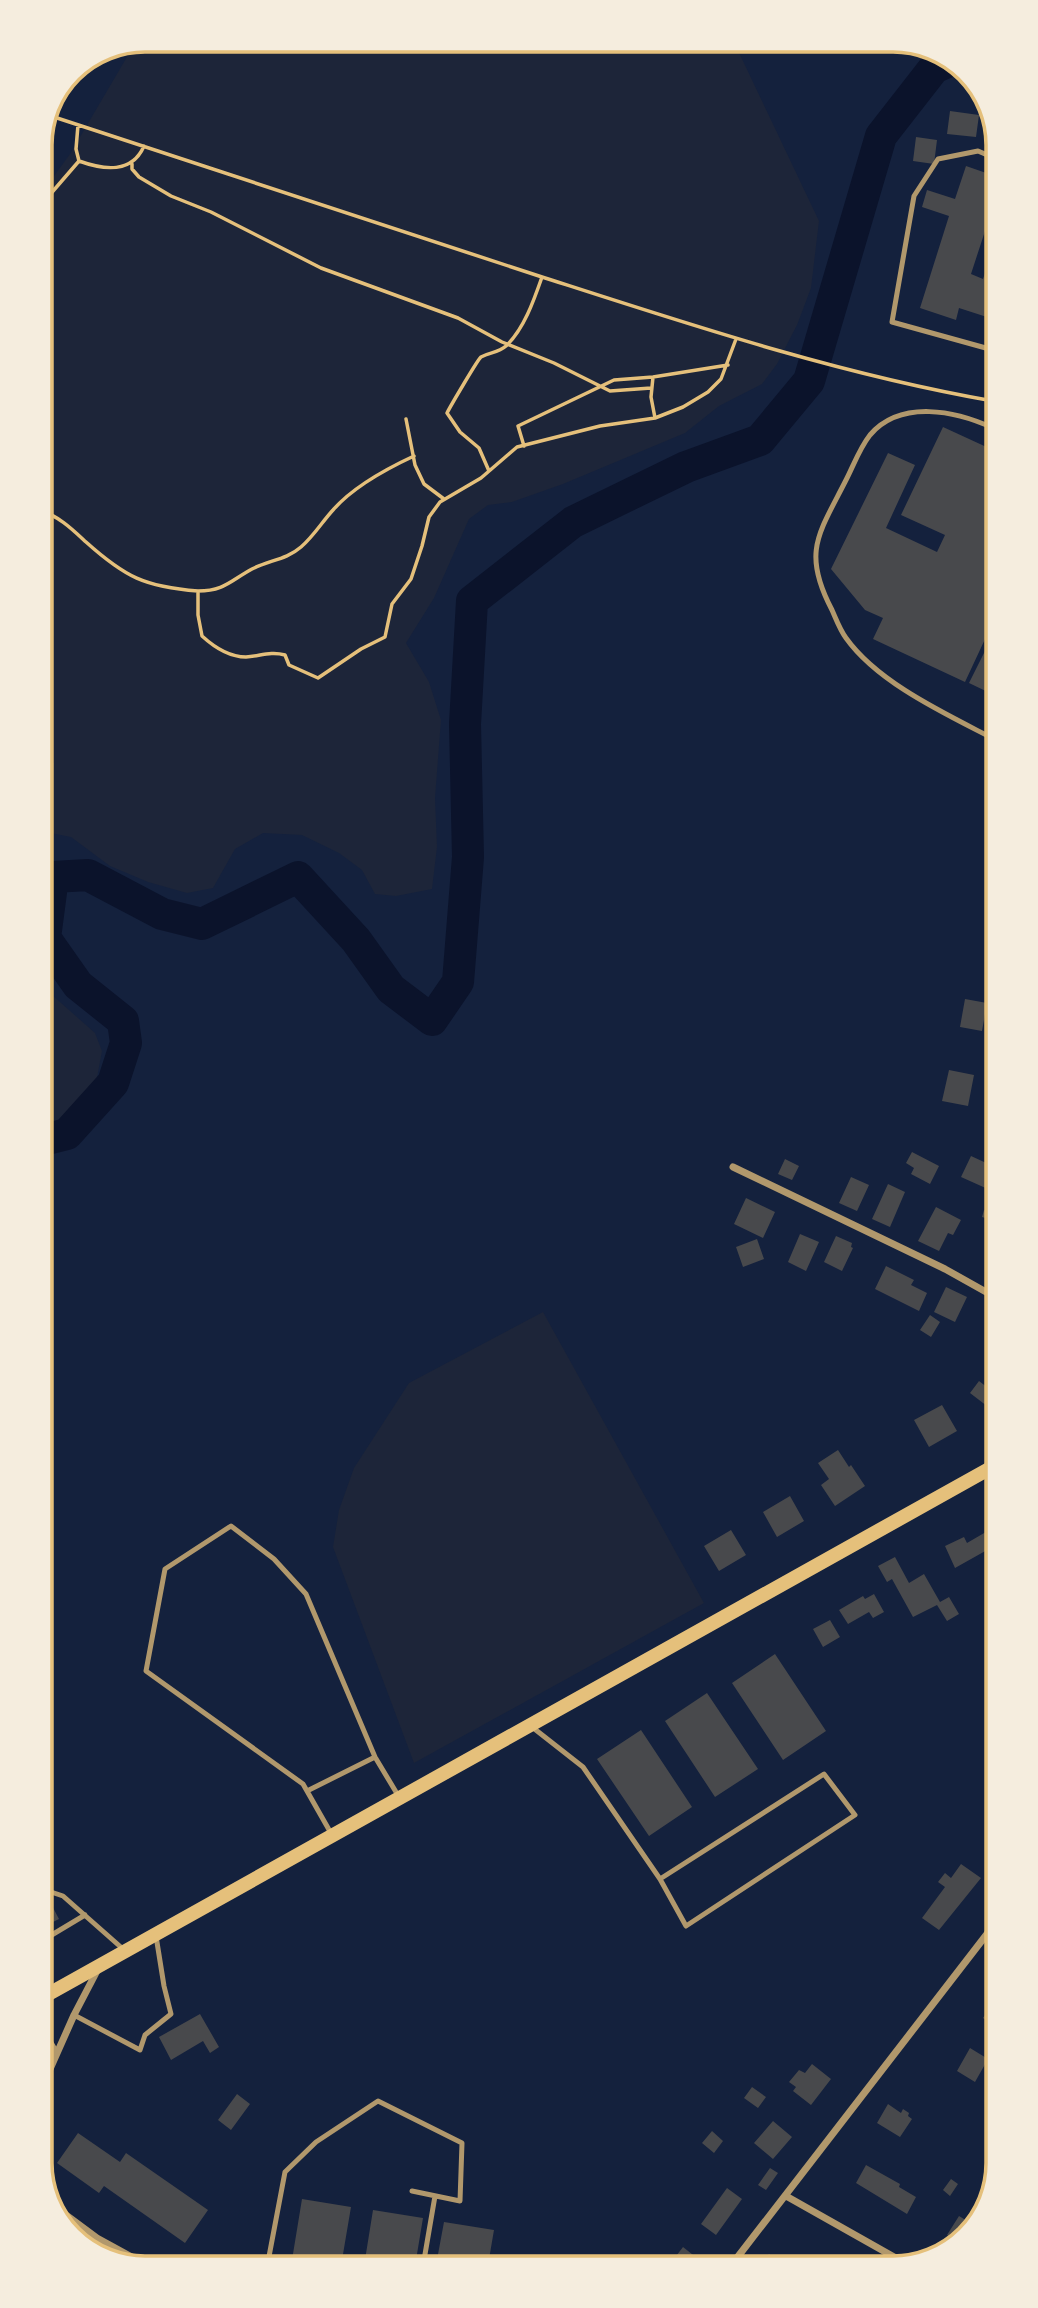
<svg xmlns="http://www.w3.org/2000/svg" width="1038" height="2308" font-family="Figtree,sans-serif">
<rect width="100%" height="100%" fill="#14213d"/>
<path fill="#1d2539" d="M146 40H733L819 221 811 288 797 325 777 364 762 384 719 406 685 433 563 484 512 502 488 505 469 519 434 598 406 643 429 682 441 720 435 798 437 847 432 889 396 896 375 894 362 870 339 853 302 835 263 833 235 849 213 888 187 893 148 882 110 866 71 837 51 833 42 838 41 194 70 154 134 45Z
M43 987 95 1033 102 1051 96 1083 72 1114 43 1132Z
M543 1312 704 1603 414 1763 333 1547 339 1510 354 1468 409 1383Z"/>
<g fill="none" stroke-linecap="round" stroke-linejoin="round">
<path stroke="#0b132b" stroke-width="32" d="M43 1140 67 1134 113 1083 126 1043 123 1021 78 985 45 938 53 877 88 875 162 914 202 924 298 877 356 940 391 989 432 1020 458 982 468 857 465 724 472 601 573 522 686 467 760 440 809 381 881 136 934 68 952 60"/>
</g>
<path fill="#48494c" d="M950 111 979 115 976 137 947 134Z
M916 137 937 140 934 164 913 161Z
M966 166 992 175V230L986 228 971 274 983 279 992 253 993 319 959 308 956 320 920 308 949 216 922 207 927 190 955 199Z
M943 427 993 450V622L965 682 873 639 883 618 865 610 831 569 888 453 915 465 886 528 937 552 945 535 901 515Z
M985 651 994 655V695L969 683Z
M965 999 987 1003 982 1031 960 1027Z
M949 1070 974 1075 968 1106 942 1101Z
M912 1152 939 1166 930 1184 911 1174 914 1168 906 1163Z
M971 1156 995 1167V1179L990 1190 961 1177Z
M785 1159 799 1166 792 1180 778 1174Z
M851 1177 869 1185 857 1211 839 1203Z
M888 1184 905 1192 890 1227 872 1219Z
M746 1198 775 1212 763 1238 734 1224Z
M936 1207 961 1220 953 1235 948 1233 939 1251 918 1241Z
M984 1210 995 1213V1221L982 1217Z
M800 1234 819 1242 806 1271 788 1262Z
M836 1236 852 1243 851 1247 853 1248 842 1271 824 1262Z
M757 1239 764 1259 743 1267 736 1247Z
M886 1266 914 1280 911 1285 927 1293 919 1311 875 1289Z
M946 1287 967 1297 955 1322 934 1312Z
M930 1315 940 1322 931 1337 920 1330Z
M979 1381 992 1391 996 1386V1413L970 1393Z
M942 1405 957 1431 929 1447 914 1420Z
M838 1450 849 1467 851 1465 865 1486 835 1506 821 1485 829 1479 818 1463Z
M790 1496 804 1521 777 1537 763 1512Z
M991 1529 996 1537V1545L955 1568 945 1546 964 1537 967 1543Z
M731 1530 746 1555 719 1571 704 1546Z
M895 1557 909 1583 924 1574 940 1602 949 1597 959 1614 947 1621 937 1605 913 1617 892 1579 887 1582 878 1566Z
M874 1594 884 1612 873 1618 869 1612 848 1624 839 1610 863 1596 865 1599Z
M830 1620 840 1637 823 1647 813 1629Z
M775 1654 826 1731 783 1760 732 1683Z
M707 1693 758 1769 715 1797 665 1721Z
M641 1730 692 1807 649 1836 597 1759Z
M997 1822V1843L987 1836Z
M961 1864 981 1878 939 1930 922 1918 945 1887 938 1882 945 1873 951 1878Z
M50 1902 59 1919 45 1926V1904Z
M997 1997V2028L983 2018Z
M200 2014 219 2047 210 2053 203 2041 171 2060 159 2037Z
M970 2048 988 2059 975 2082 957 2071Z
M812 2064 831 2079 811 2105 793 2091 796 2087 789 2082 799 2070 805 2073Z
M752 2087 766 2097 758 2108 744 2098Z
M237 2094 250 2104 231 2130 218 2120Z
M888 2104 901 2113 903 2109 909 2113 908 2116 912 2119 900 2137 877 2123Z
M773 2121 792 2137 773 2159 754 2143Z
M712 2131 723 2141 714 2153 702 2143Z
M78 2133 120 2162 126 2153 208 2210 185 2243 104 2186 99 2193 57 2163Z
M866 2165 900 2184 899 2187 916 2197 907 2214 856 2183Z
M770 2168 778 2173 766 2190 758 2185Z
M951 2179 958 2184 950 2196 943 2190Z
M727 2188 742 2199 716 2235 701 2224Z
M302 2199 351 2207 341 2266H291Z
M373 2210 423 2218 415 2266H364Z
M959 2216 974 2225 955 2240 947 2235Z
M444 2222 494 2230 488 2265H436Z
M683 2247 702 2262 700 2264H670Z
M769 2254 780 2263H762Z"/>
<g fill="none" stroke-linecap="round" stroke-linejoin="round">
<path stroke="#e5c07b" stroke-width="3.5" d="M51 116C213 170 376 223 539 276 688 324 838 374 993 401
M79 161C104 170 132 174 144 146
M132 164V169L139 177 171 196 211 212 321 268 458 318 502 342 554 363 610 391 651 388
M41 205 79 161 76 149 78 125
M653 377 651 397 655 418
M406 419 415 465 424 484 444 499
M524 446 518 426 614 380 653 377 728 365
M489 471 479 448 460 432 447 413C450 407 478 359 481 357 490 352 498 353 506 346 524 329 534 300 542 277
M41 511C59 516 73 530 86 542 125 577 145 587 198 591V615L202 636C214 647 229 657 246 657 260 656 271 651 285 655L289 665 318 678 361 649 385 637 392 604 411 579 422 546 429 517 440 502 481 478 517 447 600 426 655 418 683 407 708 392 721 379 736 339
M198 591C224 591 230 581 252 569 269 560 286 560 301 547 313 537 322 522 333 510 353 487 386 469 414 456"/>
<path stroke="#b1986c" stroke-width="5" d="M992 157 978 151 938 159 914 196 892 322 993 350
M993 428C956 411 901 399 870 435 859 449 853 467 845 482 818 535 802 553 832 610 836 619 840 630 846 638 878 683 946 714 994 739
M532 1727 583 1767 660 1879 824 1774 855 1815 686 1926 660 1879
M307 1791 375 1757
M332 1835 303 1784 146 1671 165 1569 231 1526 274 1559 306 1594 375 1757 399 1797
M45 1890 63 1896 123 1949
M45 1939 85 1915
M74 2015 140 2050 145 2035 171 2014 164 1986 156 1936
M423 2266 435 2196
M267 2267 285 2172 316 2142 378 2101 462 2143 460 2201 412 2191"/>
<path stroke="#b1986c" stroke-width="7" d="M733 1167 945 1269 995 1297
M46 2036 56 2053
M46 2078 74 2015 98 1969
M786 2196 903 2262
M50 2203 97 2238 150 2267
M733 2263 997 1921"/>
<path stroke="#e5c07b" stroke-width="14" d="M45 1996 996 1465"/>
</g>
<path d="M0 0H1038V2308H0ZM145 52H893A93 93 0 0 1 986 145V2163A93 93 0 0 1 893 2256H145A93 93 0 0 1 52 2163V145A93 93 0 0 1 145 52Z" fill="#f5edde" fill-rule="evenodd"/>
<path fill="none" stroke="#e5c07b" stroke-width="3.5" d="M145 52H893A93 93 0 0 1 986 145V2163A93 93 0 0 1 893 2256H145A93 93 0 0 1 52 2163V145A93 93 0 0 1 145 52Z"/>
</svg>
